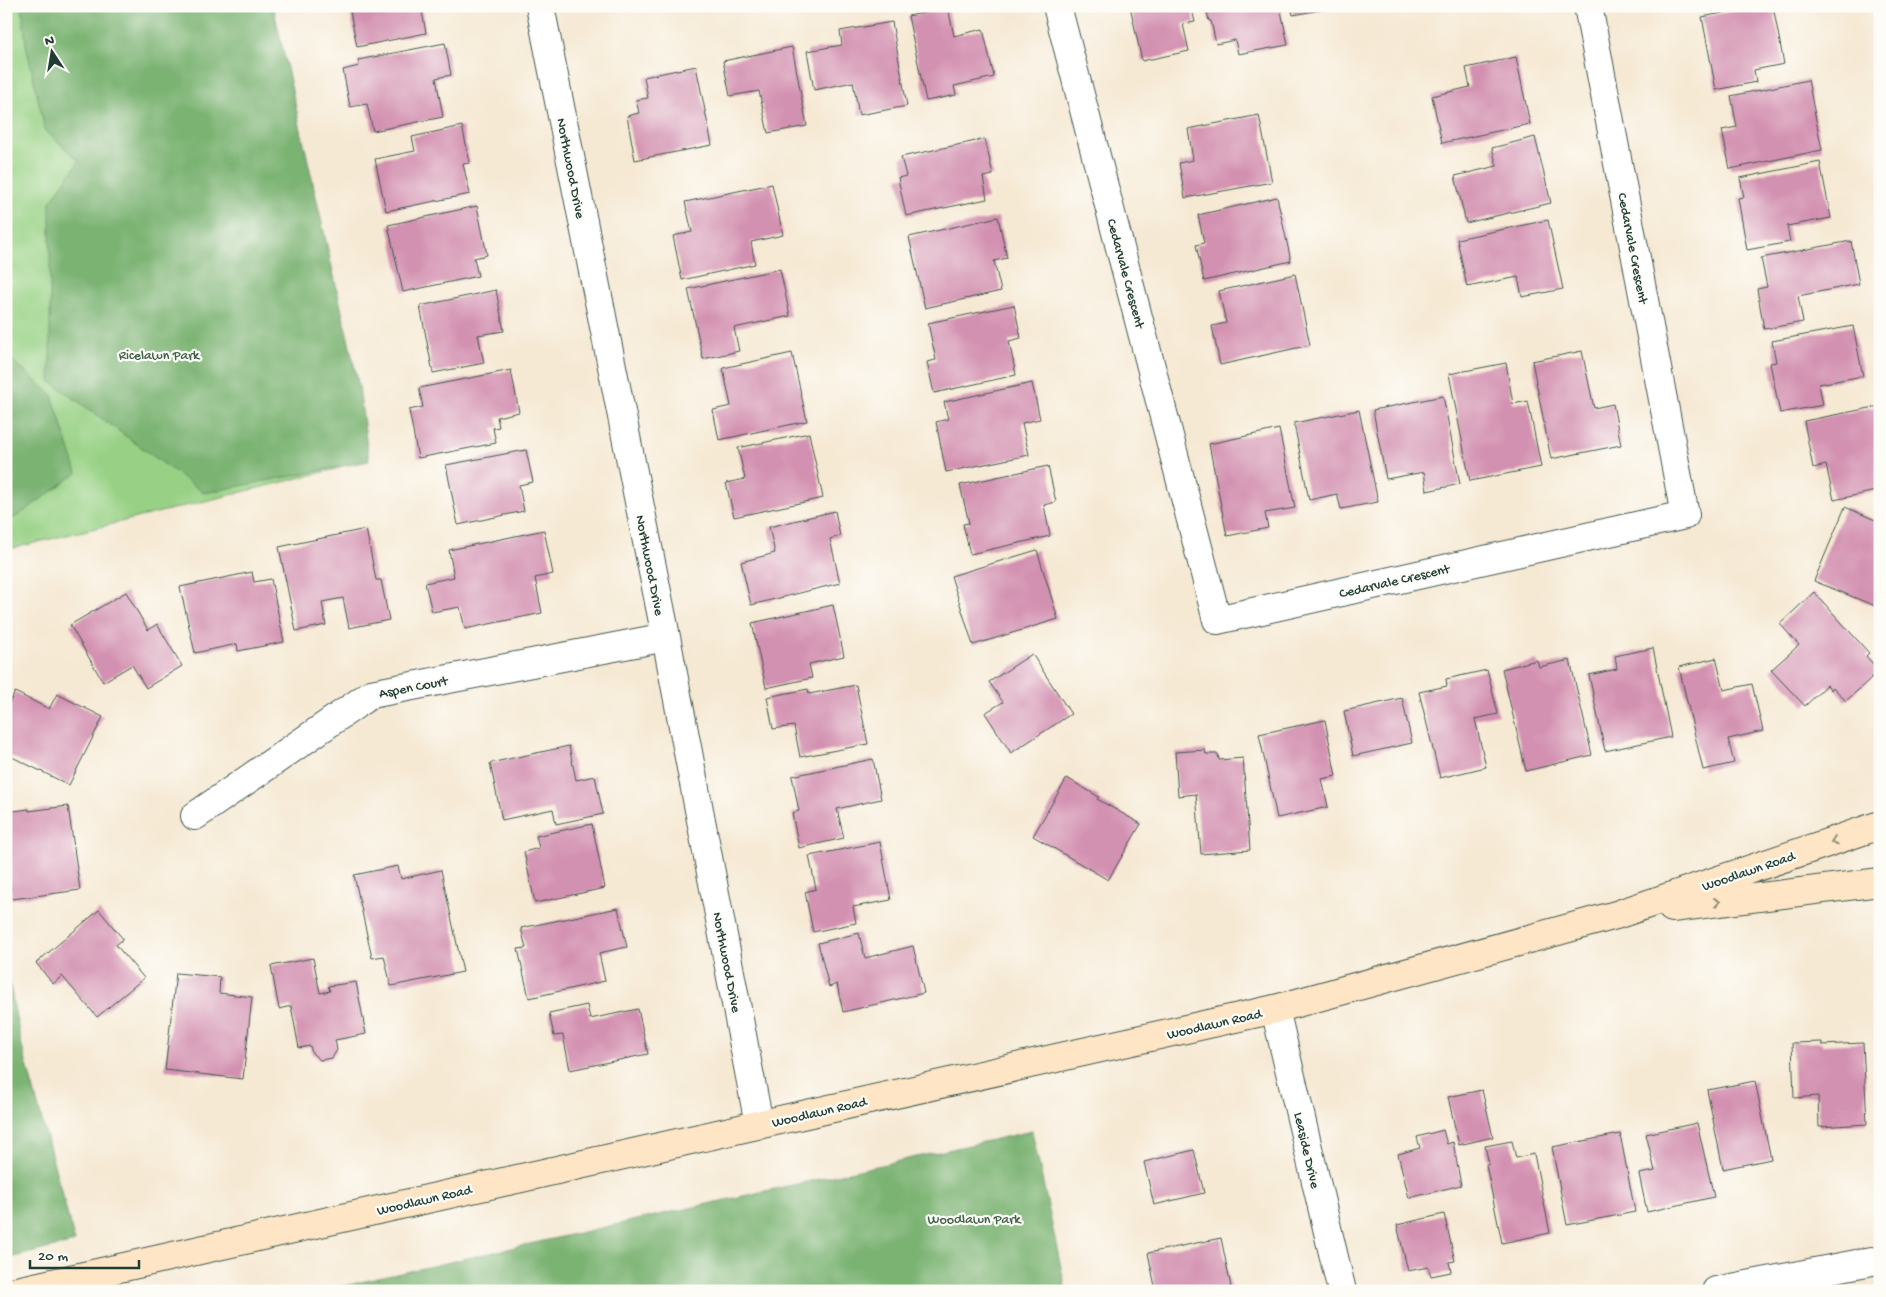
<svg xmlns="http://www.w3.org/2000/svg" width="1886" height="1297" font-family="'Gochi Hand',sans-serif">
<rect width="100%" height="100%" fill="#fdfcf7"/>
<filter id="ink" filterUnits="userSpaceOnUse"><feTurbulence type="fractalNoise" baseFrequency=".02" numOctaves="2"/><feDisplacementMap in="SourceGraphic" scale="10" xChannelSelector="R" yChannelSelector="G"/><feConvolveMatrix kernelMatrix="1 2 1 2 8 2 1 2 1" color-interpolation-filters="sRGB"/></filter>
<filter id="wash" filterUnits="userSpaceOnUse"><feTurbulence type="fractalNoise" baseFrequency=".0096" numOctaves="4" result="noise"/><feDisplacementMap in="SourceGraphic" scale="20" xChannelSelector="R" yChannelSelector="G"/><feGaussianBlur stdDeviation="1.12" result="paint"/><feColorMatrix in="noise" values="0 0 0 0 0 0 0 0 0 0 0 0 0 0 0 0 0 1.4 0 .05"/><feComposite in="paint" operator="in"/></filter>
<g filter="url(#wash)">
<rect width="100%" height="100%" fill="#f6e9d4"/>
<path fill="#98d185" stroke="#5c875c" d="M6 6H240L340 468 6 550Z"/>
<path fill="#7ab372" stroke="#4c7853" d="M22 6H273L359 387 369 461 204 493 50 381V202L79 161 45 130 26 45Z
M6 355 52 395 77 473 19 515 6 522Z
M6 965 21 1043 75 1242 6 1259Z
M1032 1131 1066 1291H321Z"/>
<g id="blocks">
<path fill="#d391b1" d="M349 6H421L426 33 357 47Z
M1130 6H1191L1195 22 1183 24 1189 51 1142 61Z
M1206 6H1280L1288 45 1238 54 1235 40 1216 44 1211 21H1209Z
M1291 6H1336V7L1293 15Z
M1758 6H1773L1784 64 1754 70 1756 82 1716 90 1702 17Z
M948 8 954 36 983 29 994 77 954 86 956 95 926 101 908 16Z
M892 22 907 106 859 115 853 82 814 90 807 51 842 45 840 31Z
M445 43 451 75 436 78 443 117 373 131 367 104 350 107 343 70 359 66 358 60Z
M792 47 807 126 768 133 759 91 730 96 723 61Z
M1516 57 1530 124 1442 143 1432 96 1470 87 1466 68Z
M696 66 712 145 635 160 627 116 639 113 636 100 648 98 644 77Z
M1808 80 1822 150 1730 169 1722 130 1737 127 1731 96Z
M1259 115 1272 182 1185 198 1179 163 1193 160 1188 129Z
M462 126 470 163 463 164 470 194 386 211 375 159 415 151 412 137Z
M1535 137 1551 203 1466 223 1455 176 1497 166 1492 148Z
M985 139 993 175 983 177 987 199 906 216 898 178 906 176 901 157Z
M1820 162 1831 218 1787 226 1790 242 1747 250 1738 198 1744 197 1740 178Z
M772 184 783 235 751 242 755 264 682 280 673 236 692 232 685 202Z
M1277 197 1291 261 1204 281 1196 245 1204 243 1198 215Z
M477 206 487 255 474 258 478 276 403 292 388 225Z
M998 217 1007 258 994 261 1001 291 925 308 909 237Z
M1548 220 1563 289 1522 297 1518 277 1467 287 1457 239Z
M1851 241 1859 284 1798 296 1803 322 1764 329 1757 289 1767 287 1761 258Z
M780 269 790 316 734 328 739 351 703 359 688 289Z
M1295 274 1310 345 1220 365 1212 326 1226 323 1219 291Z
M496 290 504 331 478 335 484 363 433 373 420 306Z
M1014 305 1021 338 1009 341 1016 375 934 393 927 362 936 360 928 323Z
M1853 326 1863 376 1819 384 1823 405 1780 413 1770 363 1776 362 1772 341Z
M1582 351 1594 408 1613 404 1621 445 1551 459 1532 361Z
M792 353 807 421 719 440 713 410 731 406 723 368Z
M1506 363 1513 404 1528 401 1541 467 1470 481 1449 374Z
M511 370 519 412 497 417 499 427 493 428 496 443 418 458 409 410 423 407 419 388Z
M1032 383 1040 419 1022 423 1029 455 946 472 936 422 948 419 944 402Z
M1443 396 1460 484 1427 491 1424 472 1386 479 1373 410Z
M1880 406V490L1834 500 1826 465 1813 468 1804 421Z
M1359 410 1378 502 1341 509 1337 494 1309 500 1294 423Z
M1279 429 1295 508 1265 513 1268 528 1227 536 1209 444Z
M809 433 823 498 734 517 726 483 745 479 738 448Z
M526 450 533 482 519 485 524 511 458 525 446 465Z
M1048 466 1056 502 1044 505 1050 536 970 554 963 524 969 523 960 485Z
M1845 507 1880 522 1878 552 1880 553V608L1814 581Z
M835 511 840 536 830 539 840 583 751 605 741 562 775 553 769 527Z
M366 529 376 580H381L389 620 349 628 343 598 322 602 326 625 296 631 279 547Z
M544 530 553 574 535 578 542 613 465 629 460 607 432 612 425 583 454 577 449 550Z
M1037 550 1058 619 973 645 951 576Z
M252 572 254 582 271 579 284 642 238 651 237 644 195 653 180 587Z
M126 592 148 630 157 624 182 666 146 688 132 665 103 682 70 625Z
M1814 592 1869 653 1866 656 1879 671 1846 701 1833 687 1831 690 1827 685 1805 706 1771 670 1799 645 1780 624Z
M833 605 844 656 809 664 812 678 766 688 752 623Z
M1653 648 1671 737 1605 751 1589 675 1617 669 1615 656Z
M1032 654 1071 714 1011 753 985 713 1003 702 989 682Z
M1716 658 1724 690 1752 684 1763 731 1728 739 1734 763 1703 770 1679 667Z
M1537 660 1539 667 1570 660 1592 755 1526 771 1502 669Z
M1487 670 1498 714 1475 719 1486 767 1440 778 1419 692 1447 686 1446 679Z
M856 685 868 744 800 757 794 726 773 729 767 697 808 689 809 694Z
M15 692 49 709 57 694 103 717 69 785 6 754V709Z
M1402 698 1412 743 1353 756 1344 711Z
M1325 720 1336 776 1322 779 1328 807 1277 818 1259 734Z
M569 746 576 780 595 776 603 814 556 824 553 809 502 820 490 763Z
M1205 750 1206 754H1218L1219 760 1243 758 1250 850 1201 854 1196 794 1178 796 1175 752Z
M873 759 881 799 837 809 844 838 799 848 792 813 799 811 792 776Z
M1067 778 1099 797 1097 799 1141 824 1108 880 1033 836Z
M68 806 80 890 12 899 6 860V812L29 809V811Z
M592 824 605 888 535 903 524 852 539 848 536 836Z
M880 842 891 900 853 907 856 923 813 932 805 892 816 889 809 856Z
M398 866 401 879 441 870 463 972 391 986 384 956 372 958 354 875Z
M618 908 627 947 599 953 605 981 529 998 518 949 526 948 521 928Z
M99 910 123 939 116 945 144 978 97 1017 62 976 53 984 36 963Z
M859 933 865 958 913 946 924 993 843 1012 837 984 829 987 818 943Z
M313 958 320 993 330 991 328 986 356 982 366 1034 335 1040 337 1050 332 1058 320 1060 312 1053 310 1046 299 1048 291 1006 279 1009 271 966Z
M176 973 220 977 219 993 252 997 243 1079 165 1070Z
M587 1005 590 1019 638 1009 648 1054 570 1070 563 1035 554 1036 549 1013Z
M1822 1042V1045L1863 1043 1867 1124 1819 1127 1818 1096 1794 1098 1792 1043Z
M1755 1081 1771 1159 1723 1169 1707 1090Z
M1482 1090 1493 1137 1459 1145 1448 1097Z
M1697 1123 1714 1197 1647 1212 1639 1174 1655 1171 1646 1134Z
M1443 1130 1447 1144 1453 1142 1461 1185 1409 1198 1398 1154 1420 1148 1417 1137Z
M1620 1134 1635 1212 1567 1225 1552 1147Z
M1512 1141 1516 1158 1534 1154 1550 1233 1502 1243 1486 1165 1489 1164 1485 1146Z
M1194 1150 1204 1193 1154 1205 1144 1162Z
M1444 1214 1455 1261 1449 1262 1451 1272 1431 1276 1428 1267 1408 1271 1397 1225Z
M1221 1238 1231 1287 1215 1291H1156L1148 1253Z"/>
</g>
</g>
<g filter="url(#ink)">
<use href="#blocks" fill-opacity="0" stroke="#3f574c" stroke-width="1"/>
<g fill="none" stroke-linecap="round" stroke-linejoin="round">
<g stroke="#3f574c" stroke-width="30">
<path id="minor" d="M540 6 666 637 759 1124
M1057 6 1217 620 1685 515 1588 6
M195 816 371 694 666 637
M1275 1009 1342 1291
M1716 1291 1872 1261"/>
</g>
<g stroke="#3f574c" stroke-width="30">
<path id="secondary" d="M1672 908 1880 882
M17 1291 1275 1009 1616 915 1880 825"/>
</g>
<use href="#minor" stroke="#fff" stroke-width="28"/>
<use href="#secondary" stroke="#fde5c5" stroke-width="28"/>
</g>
<defs><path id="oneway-chevron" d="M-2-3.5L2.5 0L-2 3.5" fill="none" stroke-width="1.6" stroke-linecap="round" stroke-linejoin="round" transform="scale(1.25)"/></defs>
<g stroke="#8e917c">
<use href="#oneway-chevron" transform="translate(1834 841) rotate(161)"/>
<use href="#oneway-chevron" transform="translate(1717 902) rotate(-7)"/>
</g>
</g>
<g text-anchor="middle" stroke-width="4.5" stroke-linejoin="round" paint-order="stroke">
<g font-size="14" fill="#1f3d34" stroke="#fdfcf7">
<text transform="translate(572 168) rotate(79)" y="5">Northwood Drive</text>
<text transform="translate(1634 248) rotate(79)" y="5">Cedarvale Crescent</text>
<text transform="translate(1127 273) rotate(75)" y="5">Cedarvale Crescent</text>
<text transform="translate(651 565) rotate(79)" y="5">Northwood Drive</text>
<text transform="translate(1394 580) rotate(-13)" y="5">Cedarvale Crescent</text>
<text transform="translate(413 686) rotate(-11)" y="5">Aspen Court</text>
<text transform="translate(1748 870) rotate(-19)" y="5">Woodlawn Road</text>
<text transform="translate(728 962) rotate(79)" y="5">Northwood Drive</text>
<text transform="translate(1214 1023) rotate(-13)" y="5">Woodlawn Road</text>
<text transform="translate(819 1111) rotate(-13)" y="5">Woodlawn Road</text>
<text transform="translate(1308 1150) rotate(77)" y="5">Leaside Drive</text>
<text transform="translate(424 1199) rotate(-13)" y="5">Woodlawn Road</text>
</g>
<g font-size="14" fill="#3d6248" stroke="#fdfcf7">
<text x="159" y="359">Ricelawn Park</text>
<text x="974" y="1223">Woodlawn Park</text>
</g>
</g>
<rect width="1886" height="1297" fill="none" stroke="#fdfcf7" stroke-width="25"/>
<g transform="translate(52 52) rotate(348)" stroke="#fdfcf7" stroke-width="4" paint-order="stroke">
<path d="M0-4L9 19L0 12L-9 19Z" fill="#1f3d34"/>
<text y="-8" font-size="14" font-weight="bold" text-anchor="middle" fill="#1f3d34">N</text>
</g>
<path d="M30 1260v8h109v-8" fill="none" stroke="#1f3d34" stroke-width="2.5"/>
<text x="38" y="1260" font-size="15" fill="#1f3d34" stroke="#fdfcf7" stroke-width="4" paint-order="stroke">20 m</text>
</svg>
